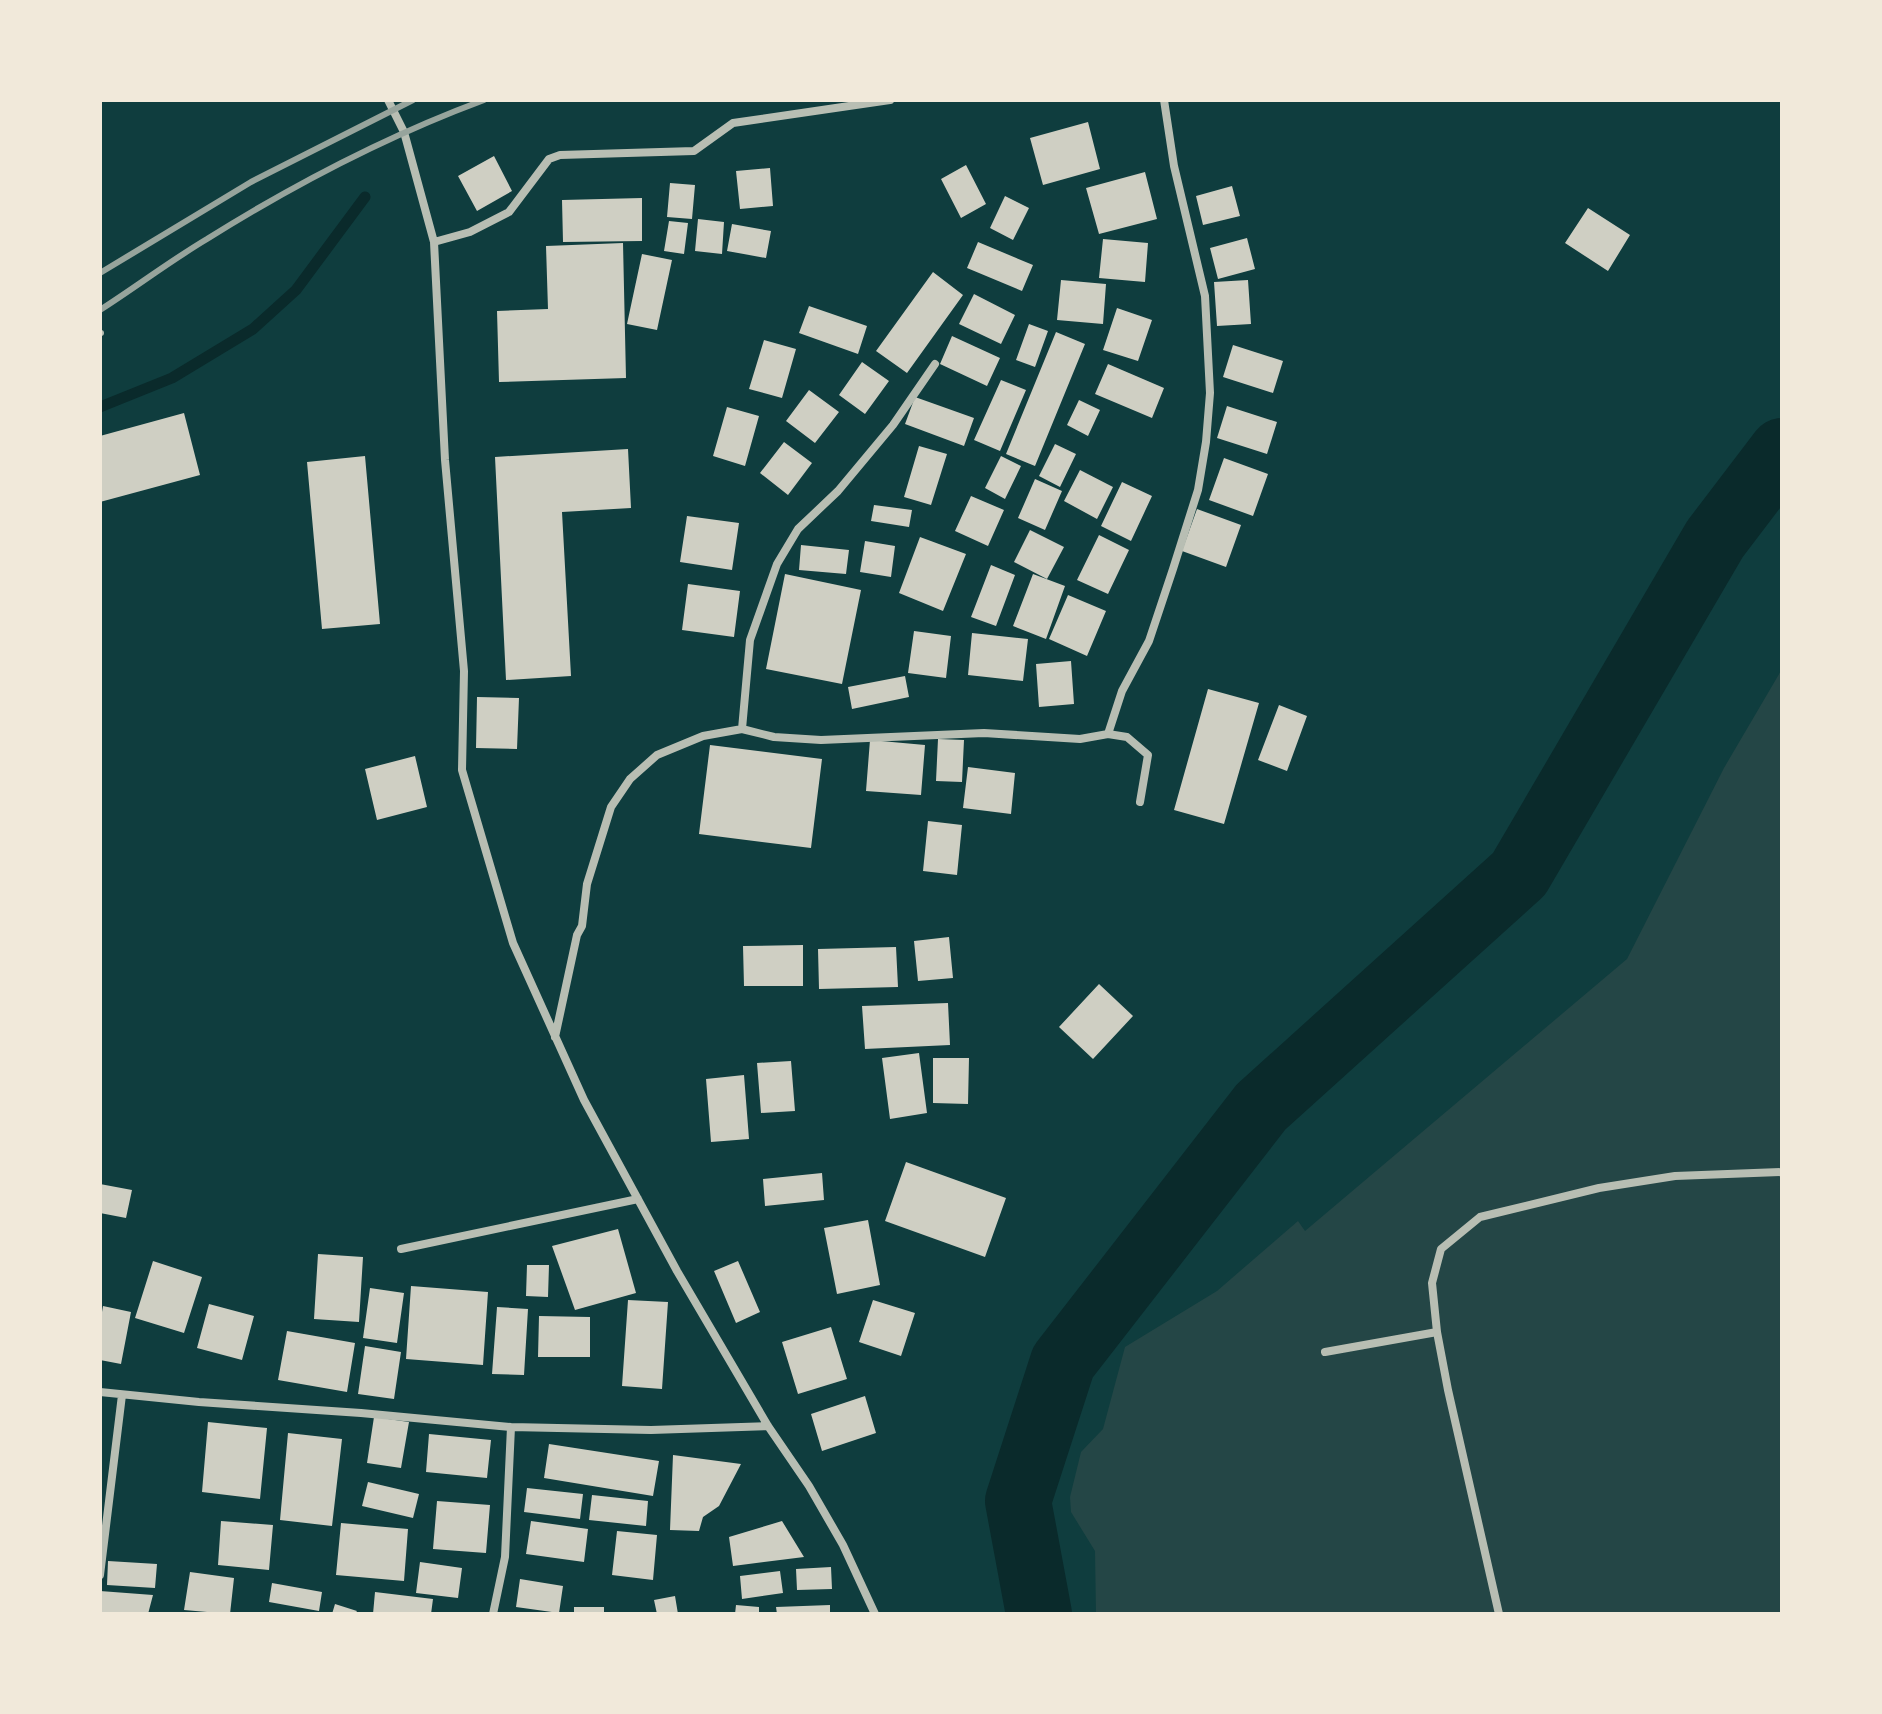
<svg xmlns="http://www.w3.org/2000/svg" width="1882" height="1714" font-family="'PT Serif',serif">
<rect width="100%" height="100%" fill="#0f3d3e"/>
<path fill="#244646" d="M1782 669V1614H1096L1095 1551 1071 1512 1070 1497 1081 1452 1103 1429 1125 1347 1217 1291 1298 1221 1305 1231 1627 959 1724 768Z"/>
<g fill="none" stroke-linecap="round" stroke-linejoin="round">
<path stroke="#0a2a2b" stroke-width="11" d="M100 407 172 378 253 329 296 290 365 197"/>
<path stroke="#0a2a2b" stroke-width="66" d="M1039 1614 1018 1501 1063 1362 1261 1107 1519 874 1715 539 1782 451"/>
</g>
<path fill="#cfcfc3" d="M1088 122 1100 169 1043 185 1030 138Z
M494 156 512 191 477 211 458 176Z
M966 165 986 204 961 218 941 179Z
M770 168 773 206 740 209 736 171Z
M1145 172 1157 219 1099 234 1086 188Z
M670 183 695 185 692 219 667 217Z
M1232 186 1240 216 1203 225 1196 196Z
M1005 196 1029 208 1013 240 990 228Z
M642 198V241L563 242 562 200Z
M1588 208 1630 235 1608 271 1565 243Z
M698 219 724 222 722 254 695 251Z
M669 221 688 223 684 254 664 251Z
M732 224 771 231 766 258 727 251Z
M1247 238 1255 269 1218 279 1210 248Z
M1103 239 1148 243 1145 282 1099 278Z
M978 242 1033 265 1022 291 967 268Z
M623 243 626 378 499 382 497 311 548 309 546 246Z
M642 254 672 260 657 330 627 324Z
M933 272 963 295 907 373 876 351Z
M1061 280 1106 284 1103 324 1057 320Z
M1248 280 1251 324 1217 326 1214 282Z
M974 294 1015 315 1001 344 959 324Z
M809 306 867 326 858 354 799 333Z
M1117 308 1152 320 1138 361 1103 350Z
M1029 324 1048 331 1035 367 1016 360Z
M1056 332 1085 344 1035 466 1006 454Z
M952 336 1000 358 987 386 940 364Z
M764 340 796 349 782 398 749 389Z
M1233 345 1283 361 1273 393 1223 377Z
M862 362 889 381 865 414 839 395Z
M1108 364 1164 388 1152 418 1095 394Z
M1001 380 1026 390 1000 451 974 440Z
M809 390 839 412 815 443 786 421Z
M915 397 974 418 964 446 905 424Z
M1079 400 1100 410 1088 436 1067 425Z
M1227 406 1277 422 1267 454 1217 438Z
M727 407 759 416 745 466 713 456Z
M184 413 200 475 100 502V436Z
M784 442 812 463 788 495 760 473Z
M1055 444 1076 454 1060 487 1039 476Z
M919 446 947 454 931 505 904 497Z
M628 449 631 508 562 512 571 676 506 680 495 457Z
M365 456 380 624 322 629 307 462Z
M1001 456 1021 466 1005 499 985 488Z
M1224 458 1268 474 1253 516 1209 500Z
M1080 470 1113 487 1097 519 1064 501Z
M1035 479 1062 491 1045 530 1018 518Z
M1122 482 1152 496 1131 541 1101 526Z
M971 496 1004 510 988 546 955 531Z
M874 505 912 510 909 527 871 521Z
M1197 509 1241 525 1226 567 1182 551Z
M687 516 739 523 732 570 680 562Z
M1030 530 1064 547 1047 579 1014 562Z
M1099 535 1129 550 1108 594 1077 580Z
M920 537 966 554 943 611 899 593Z
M865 541 895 546 891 577 860 572Z
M801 545 849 550 846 574 799 570Z
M991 565 1015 575 996 626 971 617Z
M785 574 861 590 842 684 766 669Z
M1033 574 1065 586 1046 639 1013 626Z
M688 584 740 591 734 637 682 630Z
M1068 595 1106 611 1087 656 1049 639Z
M914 631 951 636 946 678 908 673Z
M972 633 1028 639 1023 681 968 675Z
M1071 661 1074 704 1039 707 1036 664Z
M905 676 909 697 852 709 848 687Z
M1208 689 1259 703 1224 824 1174 810Z
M477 697 519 698 517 749 476 748Z
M1279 705 1307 716 1287 771 1258 760Z
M938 739 964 740 962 782 936 781Z
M870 740 925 745 921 795 866 791Z
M710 745 822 759 811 848 699 834Z
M415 756 427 807 377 820 365 769Z
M968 767 1015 773 1011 814 963 808Z
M928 821 962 825 957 875 923 871Z
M949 937 953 978 918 981 914 941Z
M803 945V986H744L743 946Z
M896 947 898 987 819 989 818 949Z
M1099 984 1133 1016 1093 1059 1059 1027Z
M948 1003 950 1045 865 1049 862 1006Z
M919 1053 927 1113 890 1119 882 1058Z
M933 1058H969L968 1104 933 1103Z
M791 1061 795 1111 761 1113 757 1063Z
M744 1075 749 1139 711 1142 706 1079Z
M906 1162 1006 1198 985 1257 885 1221Z
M822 1173 824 1200 765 1206 763 1179Z
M100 1184 132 1190 126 1218 100 1213Z
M868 1220 880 1285 837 1294 824 1228Z
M618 1229 636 1293 575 1310 552 1246Z
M318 1254 363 1257 359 1322 314 1319Z
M153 1261 202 1277 184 1333 135 1318Z
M738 1261 760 1312 736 1323 714 1271Z
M527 1265H549L548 1297 526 1296Z
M411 1286 488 1292 483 1365 406 1359Z
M370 1288 404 1293 397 1343 363 1338Z
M628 1300 668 1302 662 1389 622 1386Z
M873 1300 915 1313 901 1356 859 1342Z
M209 1304 254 1316 242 1360 197 1348Z
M103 1306 131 1312 121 1364 100 1360V1324Z
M497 1307 528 1309 524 1375 492 1374Z
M539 1316 590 1317V1357H538Z
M831 1327 847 1379 798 1394 782 1342Z
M287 1331 355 1343 347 1392 278 1380Z
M365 1346 401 1352 394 1399 358 1394Z
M865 1396 876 1433 822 1451 811 1414Z
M374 1417 409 1422 401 1468 367 1463Z
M208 1422 267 1428 260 1499 202 1492Z
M288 1433 342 1439 332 1526 280 1520Z
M429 1434 491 1440 487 1478 426 1472Z
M549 1444 659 1461 653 1496 544 1478Z
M673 1455 741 1464 719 1506 703 1517 699 1531 670 1530Z
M368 1482 419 1494 413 1518 362 1506Z
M527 1488 583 1494 580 1519 524 1512Z
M592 1495 648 1501 646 1526 589 1520Z
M437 1501 490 1505 486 1553 433 1549Z
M221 1521 273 1525 269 1570 218 1565Z
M531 1521 588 1529 584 1562 526 1554Z
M782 1521 804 1557 733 1566 729 1537Z
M341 1523 408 1529 404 1581 336 1575Z
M617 1531 657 1535 653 1580 612 1575Z
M108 1561 157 1564 155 1588 107 1585Z
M420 1562 462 1568 458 1598 416 1593Z
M831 1567 832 1589 797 1590 796 1569Z
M780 1571 783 1593 742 1599 740 1576Z
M190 1572 234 1578 230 1614 184 1610Z
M520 1579 563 1586 559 1613 516 1607Z
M272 1583 322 1592 319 1611 269 1602Z
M100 1591 153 1595 148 1614H100Z
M375 1592 433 1599 431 1614H373Z
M675 1596 678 1614H657L654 1600Z
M335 1604 357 1611 355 1614H332Z
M736 1605 759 1607V1614H735Z
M830 1605V1614H777L776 1607Z
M574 1607H604V1614H574Z"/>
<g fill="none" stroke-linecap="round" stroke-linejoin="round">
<path stroke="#b8beb3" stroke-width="6" d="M100 333H101"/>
<path stroke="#b8beb3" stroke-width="8" d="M388 100 404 132 434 242 445 460 464 671 462 770 513 943 584 1100 677 1271 768 1426 809 1486 843 1545 875 1614
M434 242 470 232 509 212 549 159 560 155 694 151 733 123 890 100
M742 729 750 640 777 564 798 529 838 491 893 425 935 364
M1108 734 1127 737 1148 755 1140 802
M555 1037 577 935 582 926 587 884 611 807 630 779 657 755 703 736 742 729 774 737 821 740 984 733 1080 739 1108 734 1122 691 1149 641 1173 569 1198 490 1206 442 1210 393 1205 296 1174 166 1164 100
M401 1249 638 1199
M1325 1352 1437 1332
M100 1392 199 1402 361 1413 511 1427 651 1430 768 1426
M100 1575 122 1395
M493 1614 505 1557 511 1427
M1499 1614 1448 1390 1437 1332 1432 1283 1441 1249 1480 1217 1599 1188 1675 1176 1782 1172"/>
<path stroke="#97a49c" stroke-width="6" d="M100 273 251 182 413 100
M100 310C136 287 170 261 207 239 295 184 387 136 484 100"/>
</g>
<rect width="1882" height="1714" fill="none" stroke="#f1e9da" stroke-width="204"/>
</svg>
